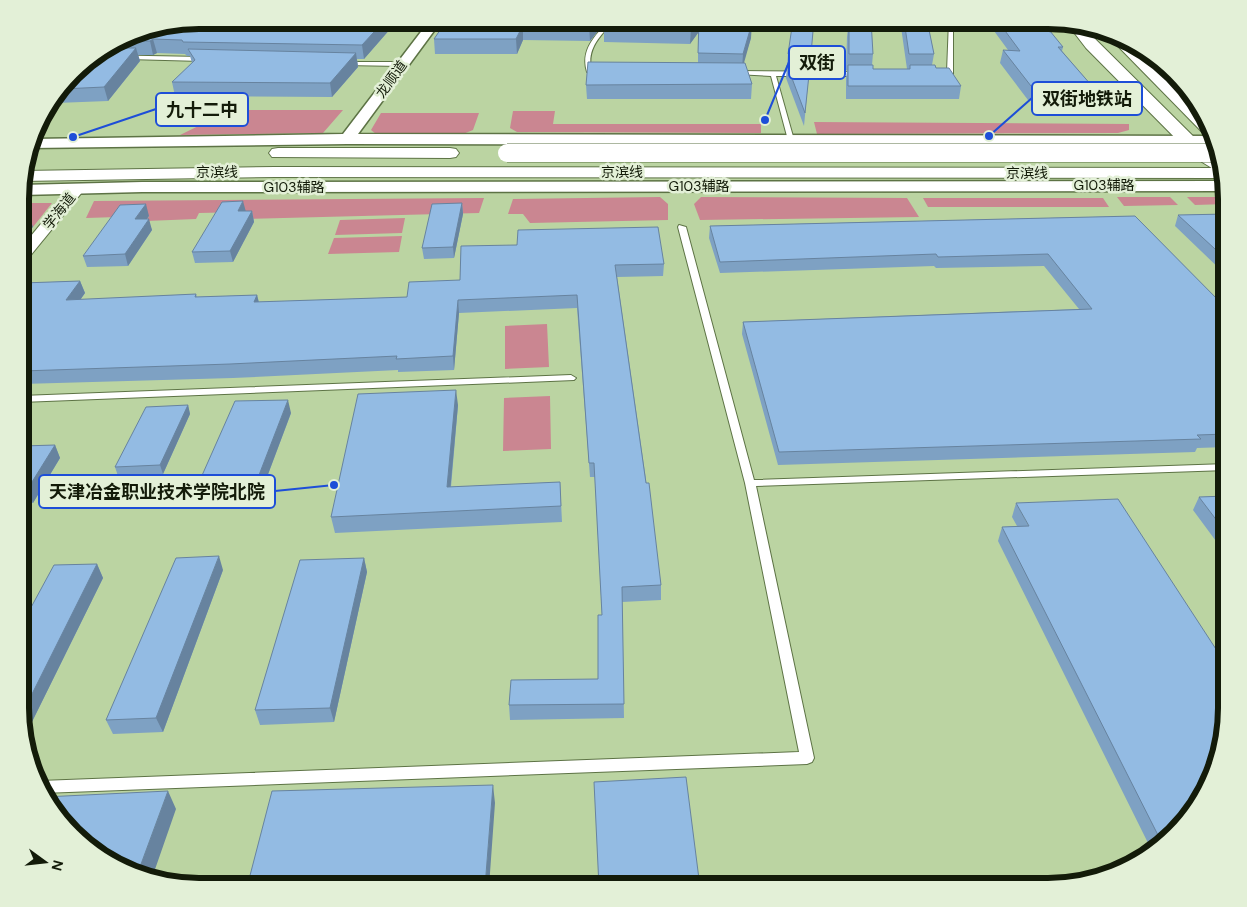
<svg xmlns="http://www.w3.org/2000/svg" width="1247" height="907" font-family="'DM Sans','Noto Sans SC',sans-serif">
<rect width="100%" height="100%" fill="#bbd4a2"/>
<path fill="#ca8691" d="M231 110H343L323 133 180 135Z
M513 111H555L553 124H761V133L517 132 510 128Z
M381 113H479L473 130 463 134H376L371 130Z
M814 122 1129 124V130L1118 133 817 134Z
M660 197 668 204V220L530 223 523 214H508L513 199Z
M701 197 907 198 919 217 700 220 694 204Z
M1117 197H1170L1178 205 1124 206Z
M1187 197H1227V204L1195 205Z
M484 198 479 213 242 219 245 212 199 213 196 219 146 221 149 216 86 218 94 201Z
M923 198H1103L1109 207H928Z
M21 203H52L33 227H21Z
M405 218 402 233 335 235 340 220Z
M402 236 399 252 328 254 334 238Z
M547 324 549 367 505 369V326Z
M550 396 551 449 503 451 504 398Z"/>
<g fill="none" stroke-linecap="round" stroke-linejoin="round">
<g stroke="#5d7345" stroke-width="2">
<path id="service" d="M609 20H614C601 36 587 47 591 69L600 71 597 73 587 72C580 50 595 36 609 20Z
M949 20H953V74L941 76 939 75V73L947 72Z
M95 55 202 57 205 59 202 61 91 58Z
M342 62H401L404 64 401 66 344 65 342 64Z
M737 71 859 72 862 74 859 76H776L794 140 791 142 788 140 771 76 735 74V72Z
M679 225 686 227 754 480 1227 464V470L756 486 814 758 812 762 807 764 42 793 38 781H40L799 752 745 483 678 227Z
M571 375 576 378 574 380 21 402V396Z"/>
</g>
<g stroke="#5d7345" stroke-width="2">
<path id="minor" d="M78 184 83 185 85 188 83 191 26 261 21 262V248L73 185Z"/>
</g>
<g stroke="#5d7345" stroke-width="3">
<path id="tertiary" d="M430 20H442L358 134 1213 136 1215 145 347 144 30 148 33 139 343 134Z
M1225 181 1226 191 142 192 21 195V185L142 182Z"/>
</g>
<g stroke="#5d7345" stroke-width="2">
<path id="secondary" d="M1066 22 1080 24 1206 149 1218 157 1222 171 1215 170 1194 157 1086 48Z
M1108 31 1130 43 1208 118 1213 137 1206 136 1108 36 1106 33Z"/>
</g>
<g stroke="#5d7345" stroke-width="2">
<path id="trunk" d="M278 148H450L456 149 459 153 456 157 450 158 272 157 269 153 272 149Z
M275 167 1221 168 1224 178 275 177 21 181 23 171Z"/>
</g>
<use href="#service" fill="#fff" fill-rule="evenodd"/>
<use href="#minor" fill="#fff" fill-rule="evenodd"/>
<use href="#tertiary" fill="#fff" fill-rule="evenodd"/>
<use href="#secondary" fill="#fff" fill-rule="evenodd"/>
<use href="#trunk" fill="#fff" fill-rule="evenodd"/>
<g stroke="#5d7345" stroke-width="19" stroke-linecap="butt">
<path id="trunk-bridge" d="M507 153H1217"/>
</g>
<use href="#trunk-bridge" stroke="#fff" stroke-width="18"/>
</g>
<path fill="#7ea1c3" d="M199 20H398L364 59H357L358 67 332 97 175 96 172 82 192 63 190 56H187L185 54 157 53 153 55H138L140 61 108 101 56 103 54 99 72 76 106 55 97 54 131 33Z
M447 20 606 21 590 41 523 40 517 54H435L434 39Z
M814 20 804 126 786 78 788 54Z
M849 20 873 54 872 65 873 69H907L900 20H929L928 25 934 54 932 65 936 68 961 86 959 99H846V78L847 70H846L847 37Z
M986 20H1041L1063 47 1062 51 1092 86 1089 100H1028L1000 63 1003 50H1008Z
M750 22 751 38 743 63 752 84 751 99H587L586 85 698 63V33L690 44 604 42V26Z
M462 203 463 214 454 258 424 259 422 248Z
M246 211H252L254 222 233 262 195 263 192 252Z
M1227 214V276L1175 226 1178 215Z
M149 216 147 219 152 230 128 266 87 267 83 256Z
M1135 216 1227 309V447L1197 448 1195 452 778 465 742 334 743 322 1079 309 1044 266 936 268 934 266 720 273 709 238 710 226Z
M461 246 664 264 663 276 617 277 661 585V600L622 602 624 718 510 720 509 705 598 679 602 615 595 477H590L577 308 459 313 454 370 398 372V370L233 378 22 384V283L80 281 85 293 80 300 196 294 197 297 257 295 259 302 407 297 460 280Z
M188 405 190 414 163 474 118 476 115 467Z
M458 405 451 487 560 482 562 522 335 533 331 517Z
M291 413 258 501 201 503 196 489Z
M55 445 60 458 33 503H22V446Z
M1227 496V556L1193 510 1199 497Z
M1016 503 1190 817 1151 849 998 541 1002 527 1017 526 1012 517Z
M364 558 367 572 334 722 260 725 255 710Z
M97 564 103 578 25 736H23L22 731V624Z
M223 570 163 732 113 734 106 720Z"/>
<path fill="#67839f" d="M385 20H398L364 59 362 45Z
M594 20H606V21L590 41 589 26Z
M697 20H698V33L690 44 691 28Z
M752 23 751 38 742 70 743 54Z
M523 25V40L517 54 516 39Z
M153 39 157 53 153 55 150 41Z
M136 48 140 61 108 101 104 87Z
M356 53 358 67 332 97 330 83Z
M243 201 246 212 238 211Z
M462 203 463 214 454 258 453 247Z
M146 204 149 216 139 230 135 219Z
M252 211 254 222 233 262 230 251Z
M30 218 33 227 22 240V227Z
M149 219 152 230 128 266 125 254Z
M80 281 85 293 71 313 66 300Z
M257 295 260 308 254 302Z
M458 300 459 313 454 370 453 356Z
M456 390 458 405 449 503 447 487Z
M288 400 291 413 258 501 254 488Z
M188 405 190 414 163 474 160 465Z
M55 445 60 458 33 503 27 490Z
M219 556 223 570 163 732 156 718Z
M364 558 367 572 334 722 330 708Z
M97 564 103 578 25 736 22 729V714Z
M493 785 495 803 489 887H485Z
M168 791 176 809 152 878 137 875Z"/>
<path fill="#93bbe3" stroke="#67839f" d="M199 20H385L362 45 183 42 182 40 153 39 150 41H119L131 33Z
M447 20H594L589 26 523 25 516 39H434Z
M610 20H697L691 28 604 26Z
M699 20H749L748 22 752 23 743 54 698 53Z
M793 20H814L811 54H788Z
M849 20H871L873 54H849Z
M904 20H929L928 25 934 54H909Z
M997 20H1041L1063 47H1058L1092 86H1031L1003 50 1020 51Z
M117 48H136L104 87 62 89 72 76Z
M188 49 356 53 330 83 172 82 195 60Z
M588 62 745 63 752 84 586 85Z
M787 65H810L805 113Z
M848 65H873V69H910V65H935L936 68H949L961 86H848Z
M243 201 238 211H252L230 251 192 252 222 202Z
M462 203 453 247 422 248 432 204Z
M146 204 135 219H149L125 254 83 256 120 205Z
M1227 214V260L1178 215Z
M1135 216 1227 309V388H1223L1227 392V434L1197 435 1201 439 779 452 743 322 1092 309 1048 254 938 257 936 254 720 262 710 226Z
M22 218H30L22 227Z
M658 227 664 264 615 265 646 483H649L661 585 622 587 624 704 509 705 511 680 598 679V615H602L594 463H589L577 295 458 300 453 356 396 359 397 356 230 364 22 371V283L80 281 66 300 196 294 195 297 257 295 254 302 407 297 409 282 460 280 461 246 517 245 518 230Z
M456 390 447 487 560 482 561 506 331 517 358 394Z
M288 400 254 488 196 489 235 401Z
M188 405 160 465 115 467 146 407Z
M55 445 27 490H22V446Z
M1227 496V534L1199 497Z
M1118 499 1227 666V720L1214 776 1190 817 1161 841 1002 527 1029 526 1016 503Z
M219 556 156 718 106 720 176 558Z
M364 558 330 708 255 710 300 560Z
M97 564 22 714V624L54 565Z
M686 777 700 887H599L594 782Z
M493 785 485 887H247L272 791Z
M168 791 137 875 131 874 90 850 44 797Z"/>
<g text-anchor="middle" stroke-width="5" stroke-linejoin="round" paint-order="stroke">
<g font-size="14" fill="#131b09" stroke="#e3f0d7">
<text transform="translate(391 79) rotate(-54)" y="5">龙顺道</text>
<text x="217" y="177">京滨线</text>
<text x="622" y="177">京滨线</text>
<text x="1027" y="178">京滨线</text>
<text x="1104" y="190">G103辅路</text>
<text x="699" y="191">G103辅路</text>
<text x="294" y="192">G103辅路</text>
<text transform="translate(59 211) rotate(-51)" y="5">学海道</text>
</g>
</g>
<path d="M0 0H1247V907H0ZM199 29H1048A170 170 0 0 1 1218 199V708A170 170 0 0 1 1048 878H199A170 170 0 0 1 29 708V199A170 170 0 0 1 199 29Z" fill="#e3f0d7" fill-rule="evenodd"/>
<path fill="none" stroke="#131b09" stroke-width="6" d="M199 29H1048A170 170 0 0 1 1218 199V708A170 170 0 0 1 1048 878H199A170 170 0 0 1 29 708V199A170 170 0 0 1 199 29Z"/>
<path fill="none" stroke="#1d4ed8" stroke-width="2" d="M765 120L789 62M989 136L1032 98M73 137L156 109M334 485L275 491"/>
<g fill="#1d4ed8" stroke="#e3f0d7" stroke-width="2">
<circle cx="765" cy="120" r="5"/>
<circle cx="989" cy="136" r="5"/>
<circle cx="73" cy="137" r="5"/>
<circle cx="334" cy="485" r="5"/>
</g>
<g fill="#e3f0d7" stroke="#1d4ed8" stroke-width="2">
<rect x="789" y="46" width="56" height="33" rx="5"/>
<rect x="1032" y="82" width="110" height="33" rx="5"/>
<rect x="156" y="93" width="92" height="33" rx="5"/>
<rect x="39" y="475" width="236" height="33" rx="5"/>
</g>
<g font-size="18" text-anchor="middle" font-weight="bold" fill="#131b09">
<text x="817" y="69">双街</text>
<text x="1087" y="105">双街地铁站</text>
<text x="202" y="116">九十二中</text>
<text x="157" y="498">天津冶金职业技术学院北院</text>
</g>
<g transform="translate(45 862) rotate(105)" stroke="#e3f0d7" stroke-width="4" paint-order="stroke">
<path d="M0-4L9 19L0 12L-9 19Z" fill="#131b09"/>
<text y="-8" font-size="14" font-weight="bold" text-anchor="middle" fill="#131b09">N</text>
</g>
</svg>
